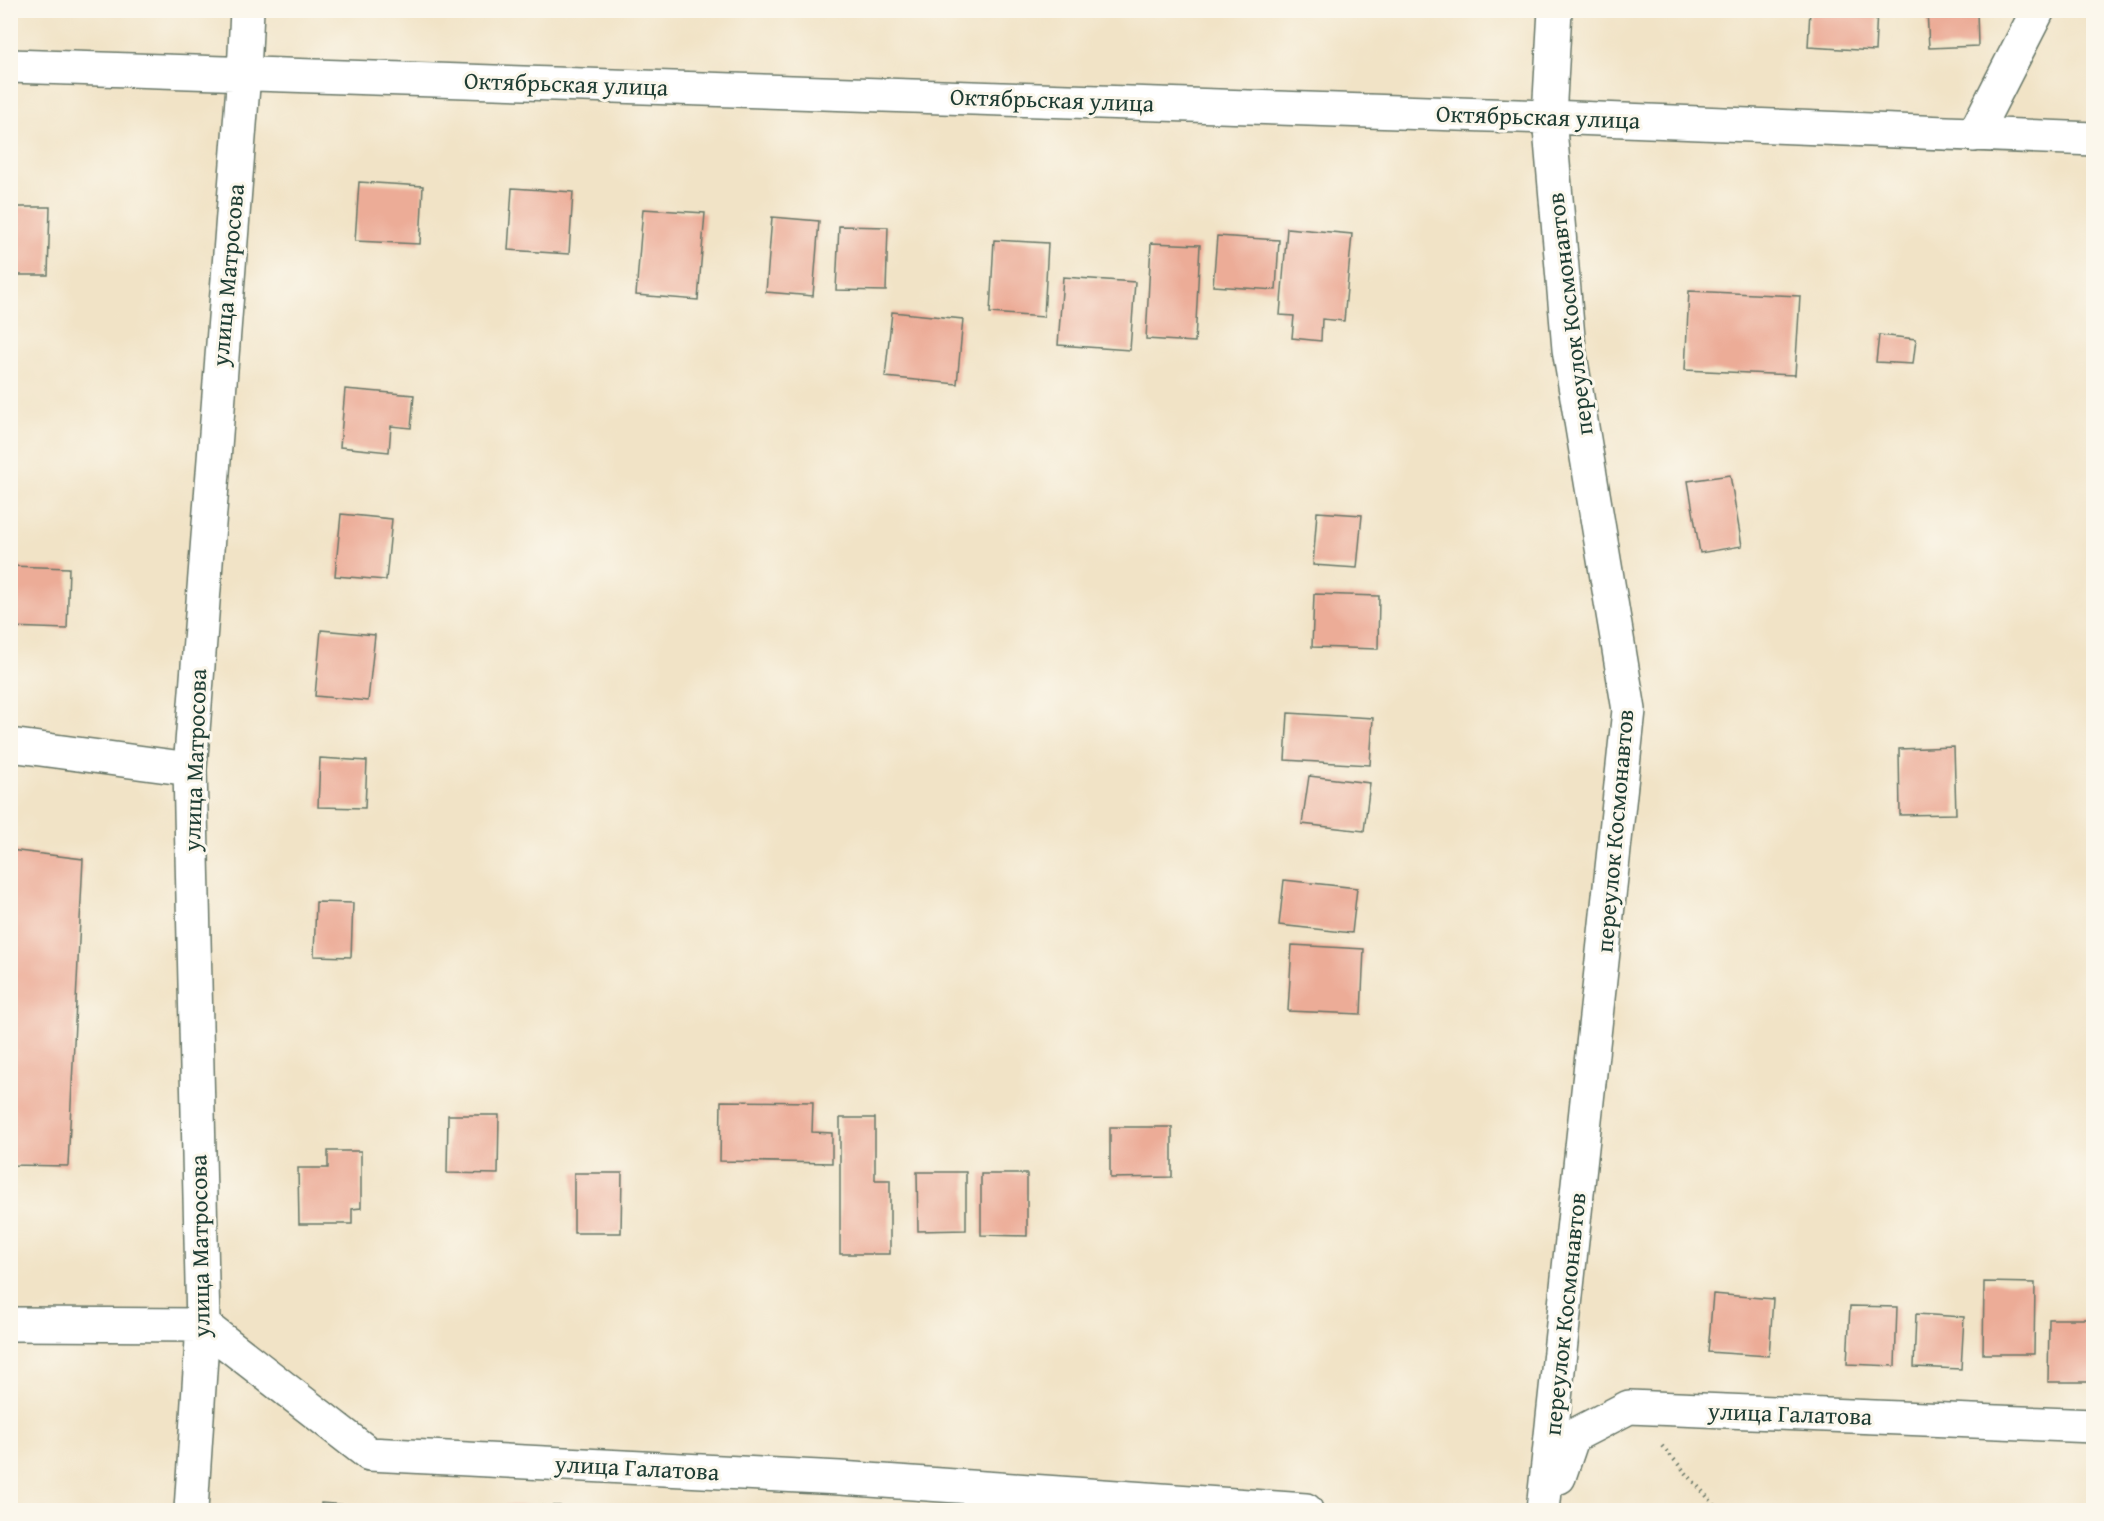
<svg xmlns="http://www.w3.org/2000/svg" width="2104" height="1521" font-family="'Gentium Book Plus',serif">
<rect width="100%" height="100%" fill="#fbf7ec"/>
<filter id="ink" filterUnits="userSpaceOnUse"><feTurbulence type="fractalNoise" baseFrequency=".0167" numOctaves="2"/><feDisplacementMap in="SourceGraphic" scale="12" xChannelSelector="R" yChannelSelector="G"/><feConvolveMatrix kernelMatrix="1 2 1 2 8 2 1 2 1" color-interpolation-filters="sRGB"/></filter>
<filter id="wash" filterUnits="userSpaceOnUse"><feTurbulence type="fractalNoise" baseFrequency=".008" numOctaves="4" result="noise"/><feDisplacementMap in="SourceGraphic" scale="24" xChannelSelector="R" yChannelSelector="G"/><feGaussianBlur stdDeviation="1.35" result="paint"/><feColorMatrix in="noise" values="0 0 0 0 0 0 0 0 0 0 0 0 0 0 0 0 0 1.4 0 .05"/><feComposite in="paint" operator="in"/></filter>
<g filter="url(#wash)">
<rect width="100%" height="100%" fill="#f1e3c6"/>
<g id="blocks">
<path fill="#ecac97" d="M1810 10H1877L1875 51 1808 47Z
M1927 10H1977L1978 46 1929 48Z
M359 182 423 186 420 244 355 241Z
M512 188 573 192 569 254 508 250Z
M10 207H50L48 275H10Z
M643 209 705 213 698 300 636 295Z
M772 217 819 221 813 296 766 292Z
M839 226 888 227 886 291 836 290Z
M1287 228 1352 234 1344 321 1322 319 1321 341 1292 338 1294 316 1280 315Z
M1217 236 1279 240 1276 290 1213 286Z
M994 240 1048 243 1044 317 990 313Z
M1151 243 1200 245 1195 342 1146 339Z
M1063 277 1135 282 1130 350 1058 345Z
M1689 291 1800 296 1795 375 1685 370Z
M892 312 963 319 957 384 885 377Z
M1879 335 1916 339 1913 364 1876 362Z
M345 389 414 395 411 428 391 426 389 452 340 447Z
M1730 475 1742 546 1700 553 1688 481Z
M1317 512 1362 515 1357 568 1313 565Z
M341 514 392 519 386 580 335 576Z
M10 566 69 568 67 629 10 627Z
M1314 594 1379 596 1378 649 1312 647Z
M321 630 375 635 368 701 315 696Z
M1288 713 1373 718 1370 765 1285 760Z
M1954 747 1956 814 1900 815 1899 749Z
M320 758 367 761 365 808 318 807Z
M1309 776 1370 783 1364 831 1302 824Z
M10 850 83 859 68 1166 10 1165Z
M1284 880 1357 888 1352 933 1279 925Z
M316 902 353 903 351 957 314 956Z
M1292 945 1364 949 1361 1014 1288 1011Z
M721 1101 813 1102 812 1132 832 1133V1163L720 1161Z
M448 1115H499L498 1174 447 1173Z
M840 1118H875V1180H890V1254H840Z
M1110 1127H1172V1177L1110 1178Z
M328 1151H361V1208L352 1209V1224H299L298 1168H328Z
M917 1172H966V1230L918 1231Z
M574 1173H622L621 1233H574Z
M981 1174H1027V1236L981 1235Z
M1984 1282 2035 1283 2034 1354H1983Z
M1713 1294 1773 1299 1769 1356 1708 1352Z
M1850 1306 1897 1307 1895 1366 1847 1364Z
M1916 1314 1964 1317 1961 1369 1914 1367Z
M2049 1319H2094V1382H2048Z
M321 1503 372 1507V1510H321Z
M505 1505 560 1506 559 1510H505Z
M630 1506 681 1509V1510H630Z"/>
</g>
</g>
<g filter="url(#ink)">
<use href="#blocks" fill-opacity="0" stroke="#687767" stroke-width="1.5"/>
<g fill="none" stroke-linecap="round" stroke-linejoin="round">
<g stroke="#687767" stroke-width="36">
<path id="minor" d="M10 66 1549 117 2094 139
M1974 135 2038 10
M10 745 190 769
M10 1324 203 1325 369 1454 840 1478 1306 1510
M1559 1477 1573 1436 1629 1407 2094 1426
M191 1510 203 1325 190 769 244 73 247 10
M1543 1510 1629 710 1569 349 1549 117 1555 10"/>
</g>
<path stroke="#687767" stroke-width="4" stroke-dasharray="1.5 4.5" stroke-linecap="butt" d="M1662 1446 1719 1510"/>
<use href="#minor" stroke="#fff" stroke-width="33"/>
</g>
</g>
<g text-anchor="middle" stroke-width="6" stroke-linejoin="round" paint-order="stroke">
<g font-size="24" fill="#1f3d34" stroke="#fbf7ec">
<text transform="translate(566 84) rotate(2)" y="8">Октябрьская улица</text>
<text transform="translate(1052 100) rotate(2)" y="8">Октябрьская улица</text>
<text transform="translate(1538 117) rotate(2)" y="8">Октябрьская улица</text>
<text transform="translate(228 275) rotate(-85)" y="8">улица Матросова</text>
<text transform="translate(1570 314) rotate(-97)" y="8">переулок Космонавтов</text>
<text transform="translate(195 760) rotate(-88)" y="8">улица Матросова</text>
<text transform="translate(1615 831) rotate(-85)" y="8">переулок Космонавтов</text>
<text transform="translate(200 1246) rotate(-91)" y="8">улица Матросова</text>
<text transform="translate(1565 1314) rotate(-84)" y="8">переулок Космонавтов</text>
<text transform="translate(1790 1414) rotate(2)" y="8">улица Галатова</text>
<text transform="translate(637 1468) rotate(3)" y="8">улица Галатова</text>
</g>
</g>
<rect width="2104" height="1521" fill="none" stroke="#fbf7ec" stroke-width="36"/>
</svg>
